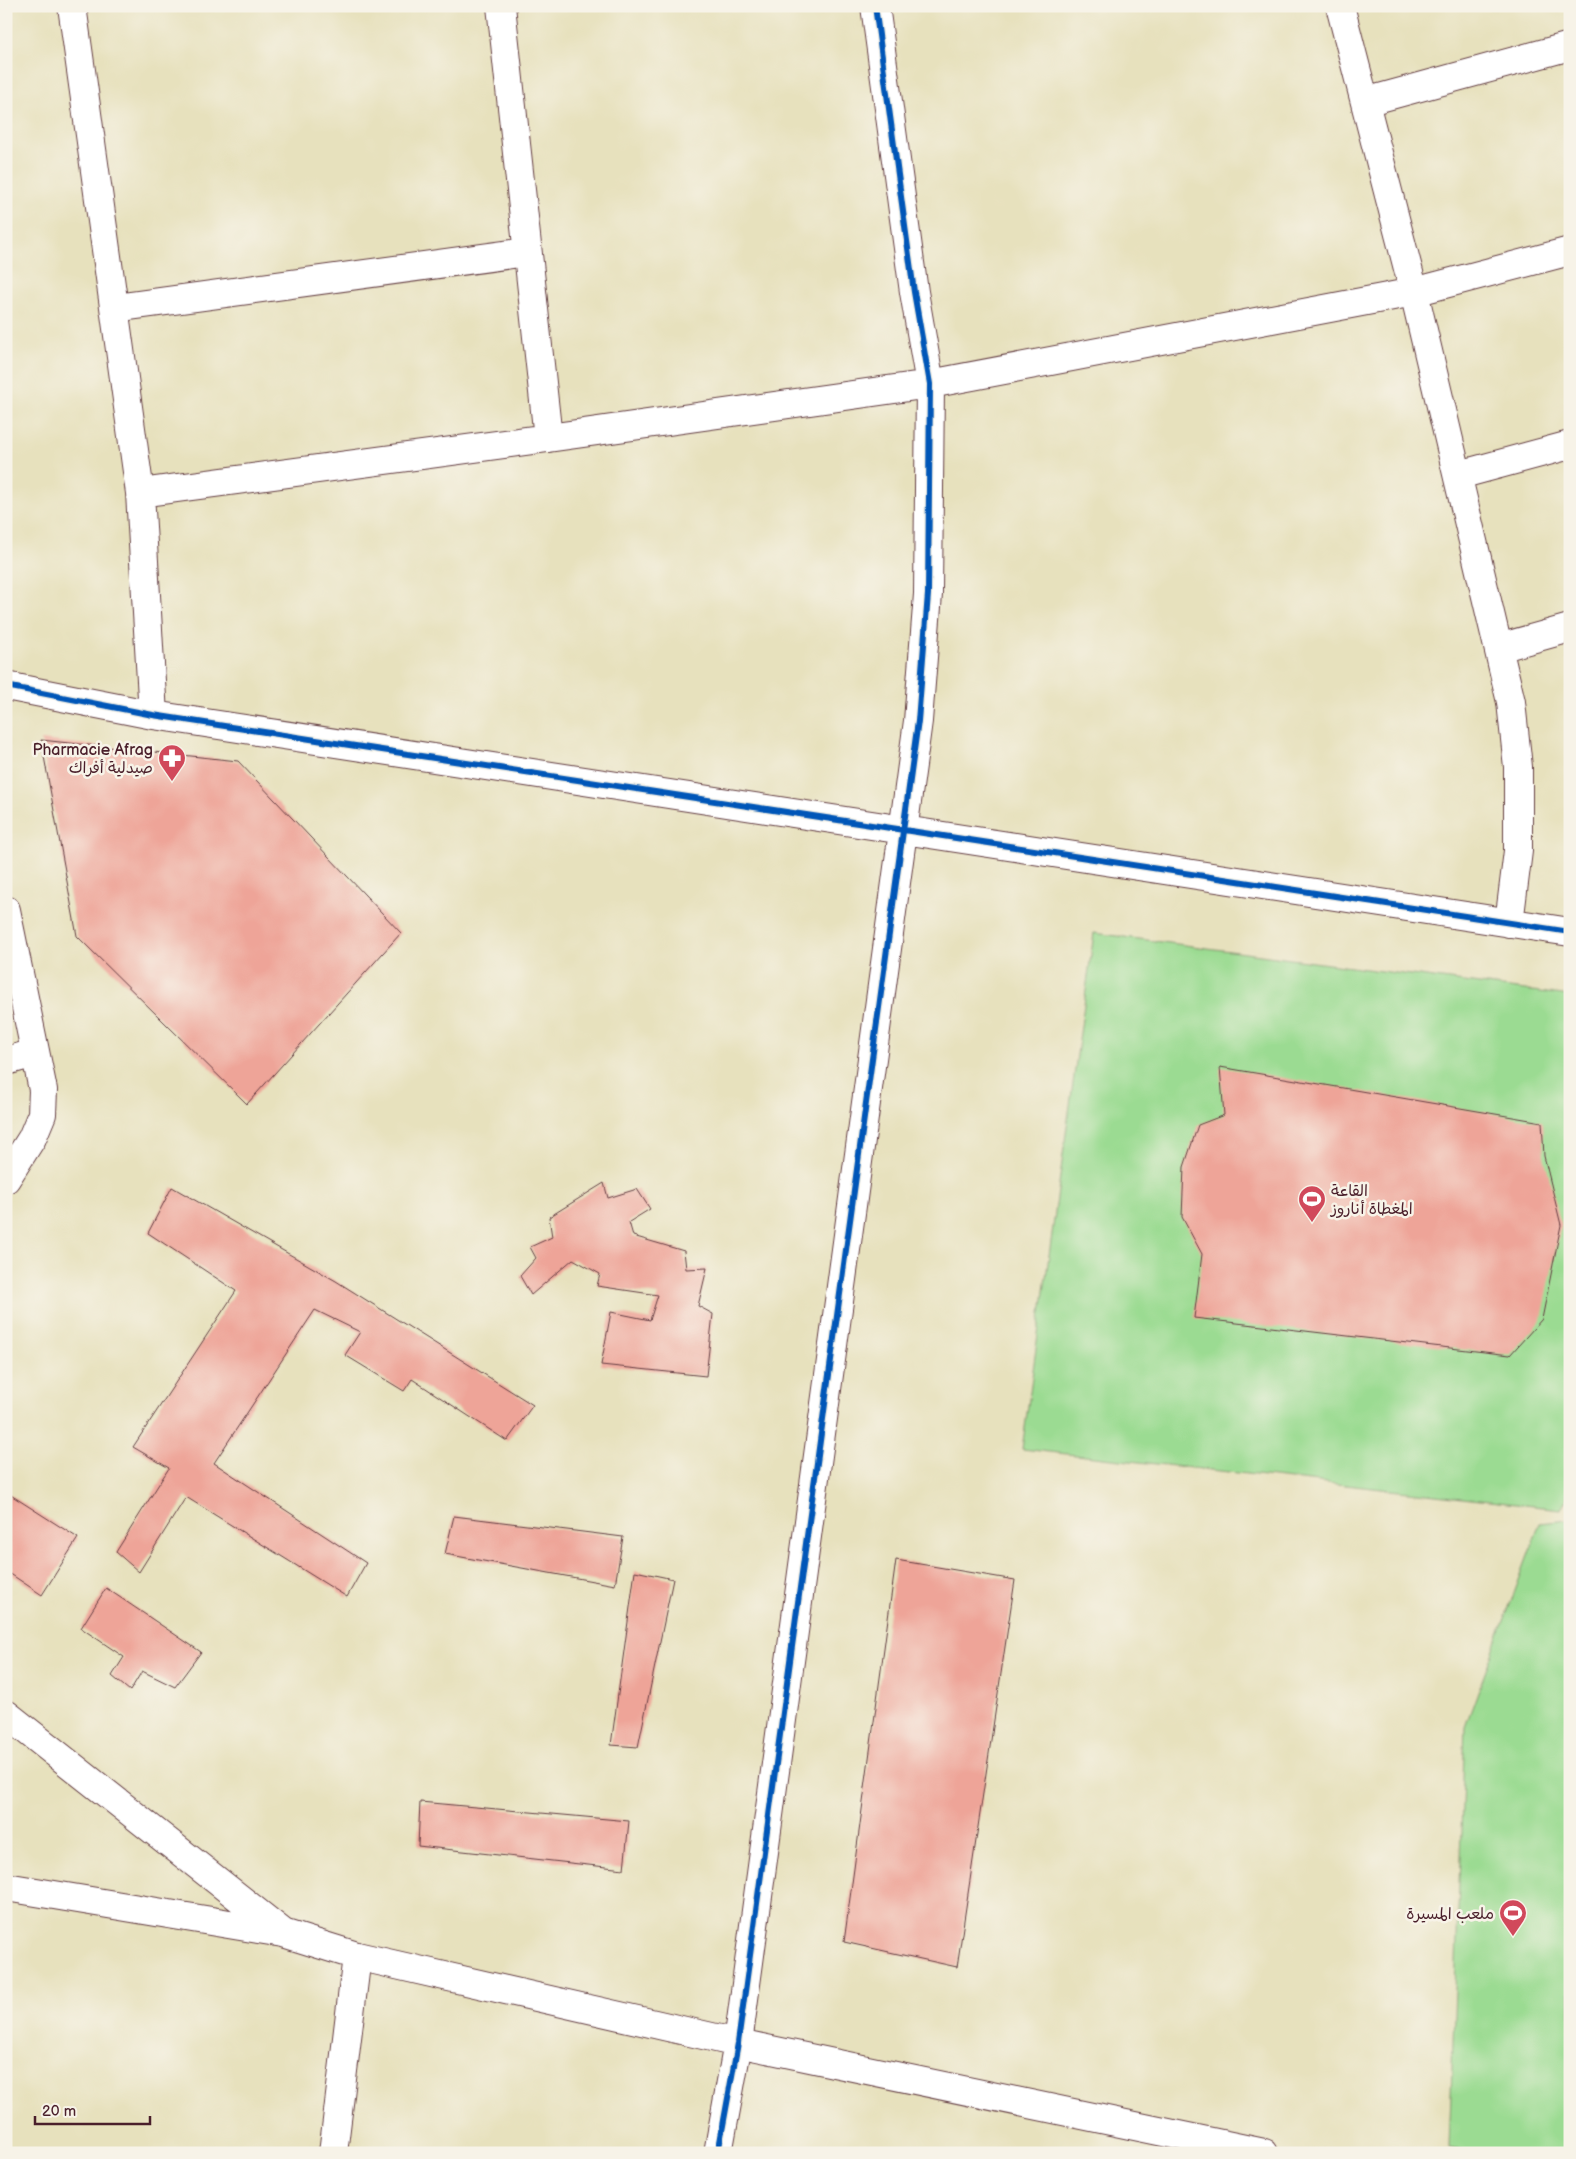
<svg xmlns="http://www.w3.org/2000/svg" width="1576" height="2159" font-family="'Balsamiq Sans','Playpen Sans Arabic',sans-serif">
<rect width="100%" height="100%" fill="#f7f3e8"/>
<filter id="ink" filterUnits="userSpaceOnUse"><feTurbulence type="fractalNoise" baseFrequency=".02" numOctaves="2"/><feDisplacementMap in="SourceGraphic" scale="10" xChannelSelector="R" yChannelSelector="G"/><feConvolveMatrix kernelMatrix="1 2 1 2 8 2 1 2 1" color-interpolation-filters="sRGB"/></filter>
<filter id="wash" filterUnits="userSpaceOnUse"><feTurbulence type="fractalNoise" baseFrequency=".0096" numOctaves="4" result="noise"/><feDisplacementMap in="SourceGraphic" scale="20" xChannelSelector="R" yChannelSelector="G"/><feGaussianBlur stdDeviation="1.12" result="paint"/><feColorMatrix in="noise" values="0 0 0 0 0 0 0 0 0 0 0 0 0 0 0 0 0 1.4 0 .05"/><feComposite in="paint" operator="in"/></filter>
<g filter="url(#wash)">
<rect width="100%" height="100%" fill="#e7e1bd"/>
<path fill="#9bdb92" stroke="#727d5e" d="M1094 933 1570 996V1493L1561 1509 1022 1449Z
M1570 1516V2153H1474L1449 2147 1465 1727 1540 1523 1568 1520Z"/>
<g id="blocks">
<path fill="#eea498" d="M41 740 238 761 401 933 247 1104 77 936Z
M1220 1067 1542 1122 1544 1156 1561 1225 1542 1319 1510 1355 1194 1318 1202 1254 1182 1217 1184 1167 1198 1125 1224 1115Z
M604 1183 608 1198 637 1189 650 1209 629 1222 633 1236 684 1251 686 1269 707 1268 698 1306 713 1314 706 1376 601 1365 611 1312 650 1320 658 1295 597 1286 600 1274 573 1259 531 1295 520 1276 536 1258 530 1247 552 1237 549 1217Z
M172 1187 336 1281 533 1405 507 1441 412 1379 404 1391 345 1355 360 1332 315 1310 214 1463 366 1563 347 1597 186 1497 139 1572 116 1552 169 1468 133 1447 236 1291 148 1233Z
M6 1492 78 1538 42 1595 6 1571Z
M454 1516 623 1537 615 1585 445 1554Z
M896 1560 1015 1580 957 1967 844 1942Z
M635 1571 673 1579 638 1747 611 1745Z
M106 1588 201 1652 175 1687 142 1671 130 1691 112 1676 124 1657 81 1628Z
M420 1802 629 1821 624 1869 418 1846Z"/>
</g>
</g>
<g filter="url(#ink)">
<use href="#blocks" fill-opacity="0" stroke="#623c41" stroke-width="1"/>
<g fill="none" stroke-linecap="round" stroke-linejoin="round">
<g stroke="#623c41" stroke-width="30">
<path id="minor" d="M72 6 140 493 153 715
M501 6 548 438
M1340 6 1414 292 1511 702 1518 767V851L1509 923
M1365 102 1570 46
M115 308 527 252
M1459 475 1570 445
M140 493 548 438 930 384 1414 292 1570 251
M1499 648 1570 628
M6 686 153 715 1570 932
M6 910 43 1090 42 1114 32 1138 6 1179
M6 1061 35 1053
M6 1714 282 1932
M6 1887 283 1933 357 1956 738 2043 1264 2153
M333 2153 357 1956
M718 2153 738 2043 918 721 928 594 930 384 914 292 875 6"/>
</g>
<use href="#minor" stroke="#fff" stroke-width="28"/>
<g stroke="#f7f3e8" stroke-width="9">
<path id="cycleway" d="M6 686 153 715 1570 932
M718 2153 738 2043 918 721 928 594 930 384 914 292 875 6"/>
</g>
<use href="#cycleway" stroke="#0057b8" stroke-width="6"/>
</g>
</g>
<defs>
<g id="pharmacy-pin" transform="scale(1.4375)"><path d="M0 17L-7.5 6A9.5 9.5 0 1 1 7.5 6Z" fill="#d1495b" stroke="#f7f3e8"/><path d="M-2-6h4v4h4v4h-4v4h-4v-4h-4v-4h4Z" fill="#fff"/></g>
<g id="stadium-pin" transform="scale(1.4375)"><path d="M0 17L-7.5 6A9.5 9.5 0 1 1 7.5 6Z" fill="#d1495b" stroke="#f7f3e8"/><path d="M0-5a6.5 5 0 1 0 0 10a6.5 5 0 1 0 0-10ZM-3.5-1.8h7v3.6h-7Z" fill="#fff"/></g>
</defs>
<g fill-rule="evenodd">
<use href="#pharmacy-pin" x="172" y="758"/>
<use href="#stadium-pin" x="1312" y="1199"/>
<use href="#stadium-pin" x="1513" y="1913"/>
</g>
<g text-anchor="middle" stroke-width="5" stroke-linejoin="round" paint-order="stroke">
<g font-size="16" fill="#4a1f2b" stroke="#f7f3e8" text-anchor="end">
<text x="153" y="755">Pharmacie Afrag<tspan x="153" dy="18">صيدلية أفراك</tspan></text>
<text x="1331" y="1196" text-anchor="start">القاعة<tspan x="1331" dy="18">المغطاة أناروز</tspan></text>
<text x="1494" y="1919">ملعب المسيرة</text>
</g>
</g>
<rect width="1576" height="2159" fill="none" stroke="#f7f3e8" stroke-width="25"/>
<path d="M35 2116v8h115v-8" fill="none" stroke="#4a1f2b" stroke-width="2.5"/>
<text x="42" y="2116" font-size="15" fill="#4a1f2b" stroke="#f7f3e8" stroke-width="4" paint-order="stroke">20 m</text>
</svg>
